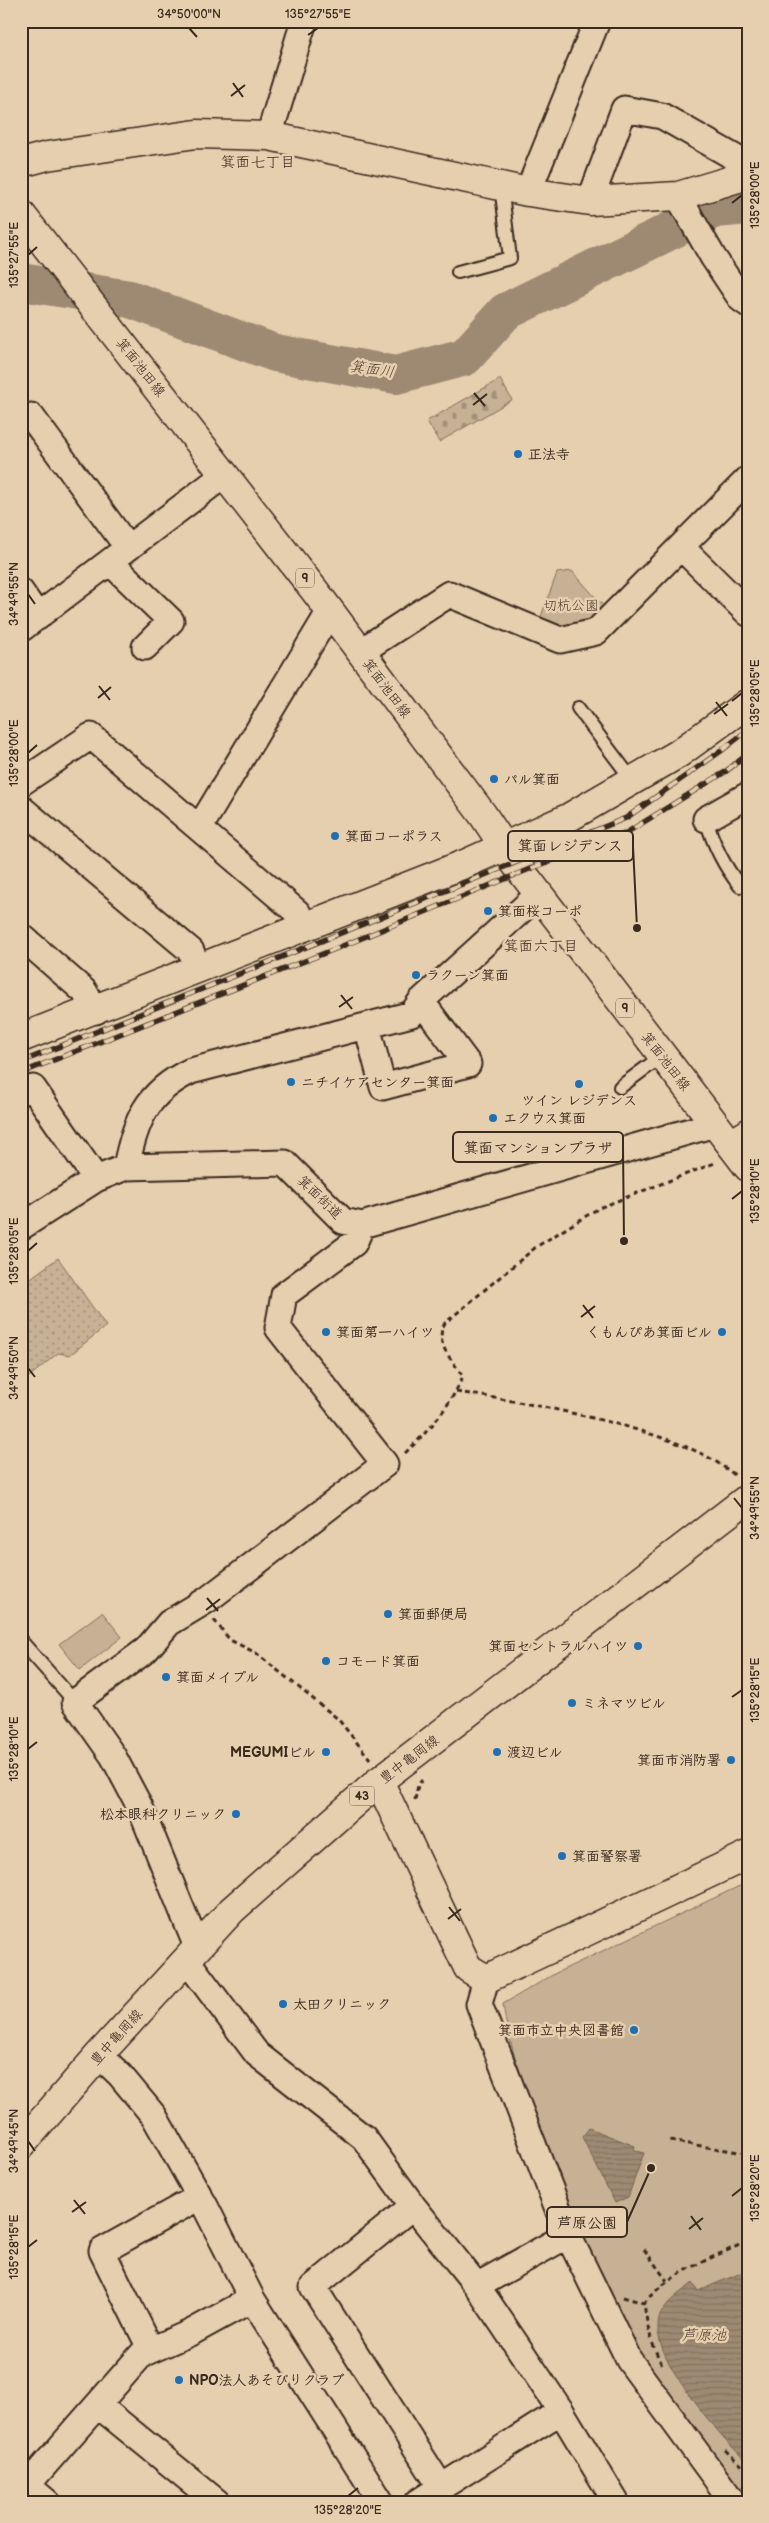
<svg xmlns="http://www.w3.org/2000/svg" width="769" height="2523" font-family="'Balsamiq Sans','Klee One',sans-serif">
<defs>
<pattern id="grass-dots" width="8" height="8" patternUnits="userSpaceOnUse" patternTransform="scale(1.25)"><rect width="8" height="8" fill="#c7b195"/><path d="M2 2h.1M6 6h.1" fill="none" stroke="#a39079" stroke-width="1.8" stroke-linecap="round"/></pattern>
<pattern id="cemetery-stones" width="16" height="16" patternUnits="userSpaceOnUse" patternTransform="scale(1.25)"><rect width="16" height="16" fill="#c7b195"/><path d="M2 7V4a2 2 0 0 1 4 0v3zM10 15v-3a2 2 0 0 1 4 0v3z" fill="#a39079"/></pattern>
<pattern id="water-rules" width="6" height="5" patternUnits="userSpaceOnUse" patternTransform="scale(1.25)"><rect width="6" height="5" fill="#9e8a73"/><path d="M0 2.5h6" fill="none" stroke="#82715e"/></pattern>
</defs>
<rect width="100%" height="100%" fill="#e6cfaf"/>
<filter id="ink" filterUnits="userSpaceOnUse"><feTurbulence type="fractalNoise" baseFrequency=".02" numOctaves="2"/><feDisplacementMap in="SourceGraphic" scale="10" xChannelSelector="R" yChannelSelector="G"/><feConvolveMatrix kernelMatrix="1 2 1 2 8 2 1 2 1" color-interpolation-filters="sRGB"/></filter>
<g filter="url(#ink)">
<path fill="url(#grass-dots)" stroke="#816e5a" d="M58 1258 106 1326 70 1355 58 1353 29 1377 21 1369V1285Z"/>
<path fill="url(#cemetery-stones)" stroke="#816e5a" d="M500 379 512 400 439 442 427 421Z"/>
<path fill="#c7b195" stroke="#816e5a" d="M572 571 605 608 591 623 566 632 539 622 557 573Z
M102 1612 122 1637 80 1670 59 1644Z
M748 1882V2495C687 2438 629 2352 595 2276 573 2227 555 2175 538 2124 525 2085 508 2045 503 2004L556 1973Z"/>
<path fill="url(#water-rules)" stroke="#766451" d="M589 2128 635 2146 634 2150 644 2153 628 2197 615 2203 582 2137Z
M748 2270V2463C721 2437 656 2364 658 2326 658 2306 679 2294 693 2283L698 2291Z"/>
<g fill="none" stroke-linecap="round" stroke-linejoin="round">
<path stroke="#9e8a73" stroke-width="38" d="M21 282 130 299 275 353 396 375 465 357 505 312 715 209 748 206"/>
<g stroke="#3b2a1e" stroke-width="16">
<path id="service" d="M458 272 510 258 501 186
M578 708 633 781
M706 819C713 844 723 865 740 886
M620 1087 662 1056
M21 1641 75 1702"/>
</g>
<g stroke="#3b2a1e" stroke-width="22">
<path id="pedestrian" d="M728 1141 748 1128"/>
</g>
<g stroke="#3b2a1e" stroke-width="29">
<path id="minor" d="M269 136 304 21
M528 192 597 21
M678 196 713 257 741 299 748 304
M590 201 624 109 662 116 748 165
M21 419 31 416 128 548
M681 547 748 613
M110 562 171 621 145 647
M21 592 38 617
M21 629 224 475
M360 652 449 594 560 640 596 632 748 479
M21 783 91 736 298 913 304 926
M21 808 191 951 198 969
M706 819 748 795
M200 827 330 611
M21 936 84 991 96 1011
M367 1026 383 1087 468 1064 421 1001
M21 1092 33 1088 96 1179
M126 1167C135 1122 146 1092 191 1071L412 1014 421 1001 539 894
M21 1227 96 1179 126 1167 285 1163 343 1221 362 1225 715 1124
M197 1947 140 1807 113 1756 75 1702 146 1650 169 1623 207 1600 385 1464 278 1328 284 1295 354 1243 362 1225
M186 1959 257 2054 364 2138 413 2206 477 2286 561 2411 616 2502
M486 1979 479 2004 568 2235 629 2360 733 2502
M99 2055 120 2075 154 2116 205 2206 252 2299 381 2502
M413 2206 313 2287 441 2487
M477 2286 568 2235
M151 2350 102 2251 199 2197
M98 2405 217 2502
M21 2480 47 2502
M21 2492 142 2354 192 2332 252 2299
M418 2502 561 2411"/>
</g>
<g stroke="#3b2a1e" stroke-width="31">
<path id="tertiary" d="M21 163 47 156 196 134 269 136 528 192 590 201 678 196 748 175
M21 1038 467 863 568 818 678 754 748 703
M379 1781 468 1968 486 1979 748 1855"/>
</g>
<g stroke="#3b2a1e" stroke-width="31">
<path id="primary" d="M21 214 315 591 483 815 515 863 748 1167
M21 2145 99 2055 232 1910 379 1781 748 1498"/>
</g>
<path stroke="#3b2a1e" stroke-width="3" stroke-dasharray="5 4" stroke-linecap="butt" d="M456 1392C513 1400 568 1411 624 1426 664 1438 704 1449 737 1477
M405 1453C428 1432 451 1405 463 1376 452 1360 433 1342 445 1323L536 1247 599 1208 715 1163
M214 1620 230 1640 256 1653 338 1719 370 1759
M415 1800 418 1785 422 1780
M670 2141 745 2153
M644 2249 667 2281
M623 2297 644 2303
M662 2364C651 2345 647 2325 644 2303 670 2272 713 2258 748 2241
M725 2450 748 2471"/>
<use href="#service" stroke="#e6cfaf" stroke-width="12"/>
<use href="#pedestrian" stroke="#e6cfaf" stroke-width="19"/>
<use href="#minor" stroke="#e6cfaf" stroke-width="25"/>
<use href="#tertiary" stroke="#e6cfaf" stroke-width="28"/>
<use href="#primary" stroke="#e6cfaf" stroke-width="28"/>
<g stroke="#3b2a1e" stroke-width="5.5">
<path id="rail" d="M21 1062 626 818 721 751 748 730
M21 1073 335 949 537 866 626 833 725 772 748 754"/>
</g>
<use href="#rail" stroke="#e6cfaf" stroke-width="4" stroke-dasharray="11" stroke-linecap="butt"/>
</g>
</g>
<path fill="none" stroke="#3b2a1e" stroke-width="2" d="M189 28 197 37M308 35 318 28M233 83 243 97M231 96 245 85M732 203 742 195M28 255 37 247M474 393 485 406M473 405 487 394M28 594 35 604M99 686 110 700M98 698 111 687M732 701 742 693M716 702 727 716M714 714 728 704M28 753 37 745M341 995 352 1009M339 1007 353 997M732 1199 742 1191M28 1251 37 1243M583 1305 593 1318M581 1317 595 1306M28 1368 35 1377M734 1498 742 1508M207 1598 218 1611M206 1610 220 1599M732 1697 742 1690M28 1749 37 1742M449 1907 460 1921M448 1919 461 1909M28 2141 35 2151M732 2196 742 2188M74 2200 85 2214M72 2212 86 2202M691 2216 701 2230M689 2229 703 2218M28 2247 37 2240M348 2496 358 2488"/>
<g fill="#1f6fb2" stroke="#e6cfaf" stroke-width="2">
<circle cx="518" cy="454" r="5"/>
<circle cx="494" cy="779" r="5"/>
<circle cx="335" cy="836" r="5"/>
<circle cx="488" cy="911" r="5"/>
<circle cx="416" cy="975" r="5"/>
<circle cx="291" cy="1082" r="5"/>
<circle cx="579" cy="1084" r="5"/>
<circle cx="493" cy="1118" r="5"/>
<circle cx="326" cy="1332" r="5"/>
<circle cx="722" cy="1332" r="5"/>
<circle cx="388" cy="1614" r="5"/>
<circle cx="638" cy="1646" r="5"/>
<circle cx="326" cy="1661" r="5"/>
<circle cx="166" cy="1677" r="5"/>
<circle cx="572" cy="1703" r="5"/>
<circle cx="326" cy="1752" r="5"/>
<circle cx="497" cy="1752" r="5"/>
<circle cx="731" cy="1760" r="5"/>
<circle cx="236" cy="1814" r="5"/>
<circle cx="562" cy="1856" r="5"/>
<circle cx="283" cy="2004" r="5"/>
<circle cx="634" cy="2030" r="5"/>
<circle cx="179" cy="2380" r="5"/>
</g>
<g text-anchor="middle" stroke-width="5" stroke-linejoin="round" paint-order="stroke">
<g fill="#e6cfaf" stroke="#6e5c4a" stroke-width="1">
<rect x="296" y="568.5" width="18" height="19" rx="4"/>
<rect x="616" y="998.5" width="18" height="19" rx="4"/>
<rect x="349.5" y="1786.5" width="25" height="19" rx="4"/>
</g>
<g font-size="12" font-weight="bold" fill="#3b2a1e">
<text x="305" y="582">9</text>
<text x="625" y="1012">9</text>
<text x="362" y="1800">43</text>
</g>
<g font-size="14" fill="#3b2a1e" stroke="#e6cfaf">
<text transform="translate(141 367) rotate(52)" y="5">箕面池田線</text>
<text transform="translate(387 688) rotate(53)" y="5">箕面池田線</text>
<text transform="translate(666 1061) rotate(52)" y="5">箕面池田線</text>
<text transform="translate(320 1197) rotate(44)" y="5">箕面街道</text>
<text transform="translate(409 1759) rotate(-37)" y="5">豊中亀岡線</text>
<text transform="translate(116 2037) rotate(-48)" y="5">豊中亀岡線</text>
</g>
<g font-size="14" font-weight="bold" fill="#3b2a1e" stroke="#e6cfaf" text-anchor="start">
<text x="528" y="459">正法寺</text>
<text x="504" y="784">パル箕面</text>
<text x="345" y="841">箕面コーポラス</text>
<text x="498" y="916">箕面桜コーポ</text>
<text x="426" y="980">ラクーン箕面</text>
<text x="301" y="1087">ニチイケアセンター箕面</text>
<text x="579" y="1105" text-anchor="middle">ツイン レジデンス</text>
<text x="503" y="1123">エクウス箕面</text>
<text x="336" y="1337">箕面第一ハイツ</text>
<text x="712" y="1337" text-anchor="end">くもんぴあ箕面ビル</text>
<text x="398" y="1619">箕面郵便局</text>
<text x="628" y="1651" text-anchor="end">箕面セントラルハイツ</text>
<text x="336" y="1666">コモード箕面</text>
<text x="176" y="1682">箕面メイプル</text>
<text x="582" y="1708">ミネマツビル</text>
<text x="316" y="1757" text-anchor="end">MEGUMIビル</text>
<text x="507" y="1757">渡辺ビル</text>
<text x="721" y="1765" text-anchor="end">箕面市消防署</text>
<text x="226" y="1819" text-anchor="end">松本眼科クリニック</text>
<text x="572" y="1861">箕面警察署</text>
<text x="293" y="2009">太田クリニック</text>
<text x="624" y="2035" text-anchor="end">箕面市立中央図書館</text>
<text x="189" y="2385">NPO法人あそびりクラブ</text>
</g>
<g font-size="14" fill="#503e30" stroke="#e6cfaf">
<text x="571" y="610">切杭公園</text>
</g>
<g font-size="15" fill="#3b2a1e" stroke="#e6cfaf">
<text x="258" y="167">箕面七丁目</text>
<text x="541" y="951">箕面六丁目</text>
</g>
<g font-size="15" font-style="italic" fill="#4f3d2f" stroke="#e6cfaf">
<text transform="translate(372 369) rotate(8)" y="5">箕面川</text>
<text x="704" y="2340">芦原池</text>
</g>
</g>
<path fill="none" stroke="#3b2a1e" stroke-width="2" d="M637 928L633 846M624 1241L623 1147M651 2168L627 2222"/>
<g fill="#3b2a1e" stroke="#e6cfaf" stroke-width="2">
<circle cx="637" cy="928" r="5"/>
<circle cx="624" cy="1241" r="5"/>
<circle cx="651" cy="2168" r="5"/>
</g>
<g fill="#e6cfaf" stroke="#3b2a1e" stroke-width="2">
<rect x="508" y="831" width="125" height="30" rx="5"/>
<rect x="453" y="1132" width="170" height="30" rx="5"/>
<rect x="547" y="2207" width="80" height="30" rx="5"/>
</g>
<g font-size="15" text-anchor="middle" font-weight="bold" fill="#3b2a1e">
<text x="570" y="851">箕面レジデンス</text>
<text x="538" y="1153">箕面マンションプラザ</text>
<text x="587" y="2228">芦原公園</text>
</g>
<rect width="769" height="2523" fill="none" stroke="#e6cfaf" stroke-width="55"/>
<rect x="28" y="28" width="714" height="2468" fill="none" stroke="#3b2a1e" stroke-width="2"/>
<g font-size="12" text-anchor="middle" fill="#3b2a1e">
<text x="189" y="18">34°50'00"N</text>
<text x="318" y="18">135°27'55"E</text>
<text transform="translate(755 195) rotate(-90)" y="4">135°28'00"E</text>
<text transform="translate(14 255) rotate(-90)" y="4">135°27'55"E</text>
<text transform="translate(14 594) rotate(-90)" y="4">34°49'55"N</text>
<text transform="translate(755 693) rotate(-90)" y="4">135°28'05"E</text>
<text transform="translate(14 753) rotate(-90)" y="4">135°28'00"E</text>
<text transform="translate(755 1191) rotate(-90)" y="4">135°28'10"E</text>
<text transform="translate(14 1251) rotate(-90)" y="4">135°28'05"E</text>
<text transform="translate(14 1368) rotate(-90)" y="4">34°49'50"N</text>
<text transform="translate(755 1508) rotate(-90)" y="4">34°49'55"N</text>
<text transform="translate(755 1690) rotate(-90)" y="4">135°28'15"E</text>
<text transform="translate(14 1749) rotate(-90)" y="4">135°28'10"E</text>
<text transform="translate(14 2141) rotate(-90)" y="4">34°49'45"N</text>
<text transform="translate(755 2188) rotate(-90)" y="4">135°28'20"E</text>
<text transform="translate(14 2247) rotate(-90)" y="4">135°28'15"E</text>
<text x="348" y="2514">135°28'20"E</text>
</g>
</svg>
